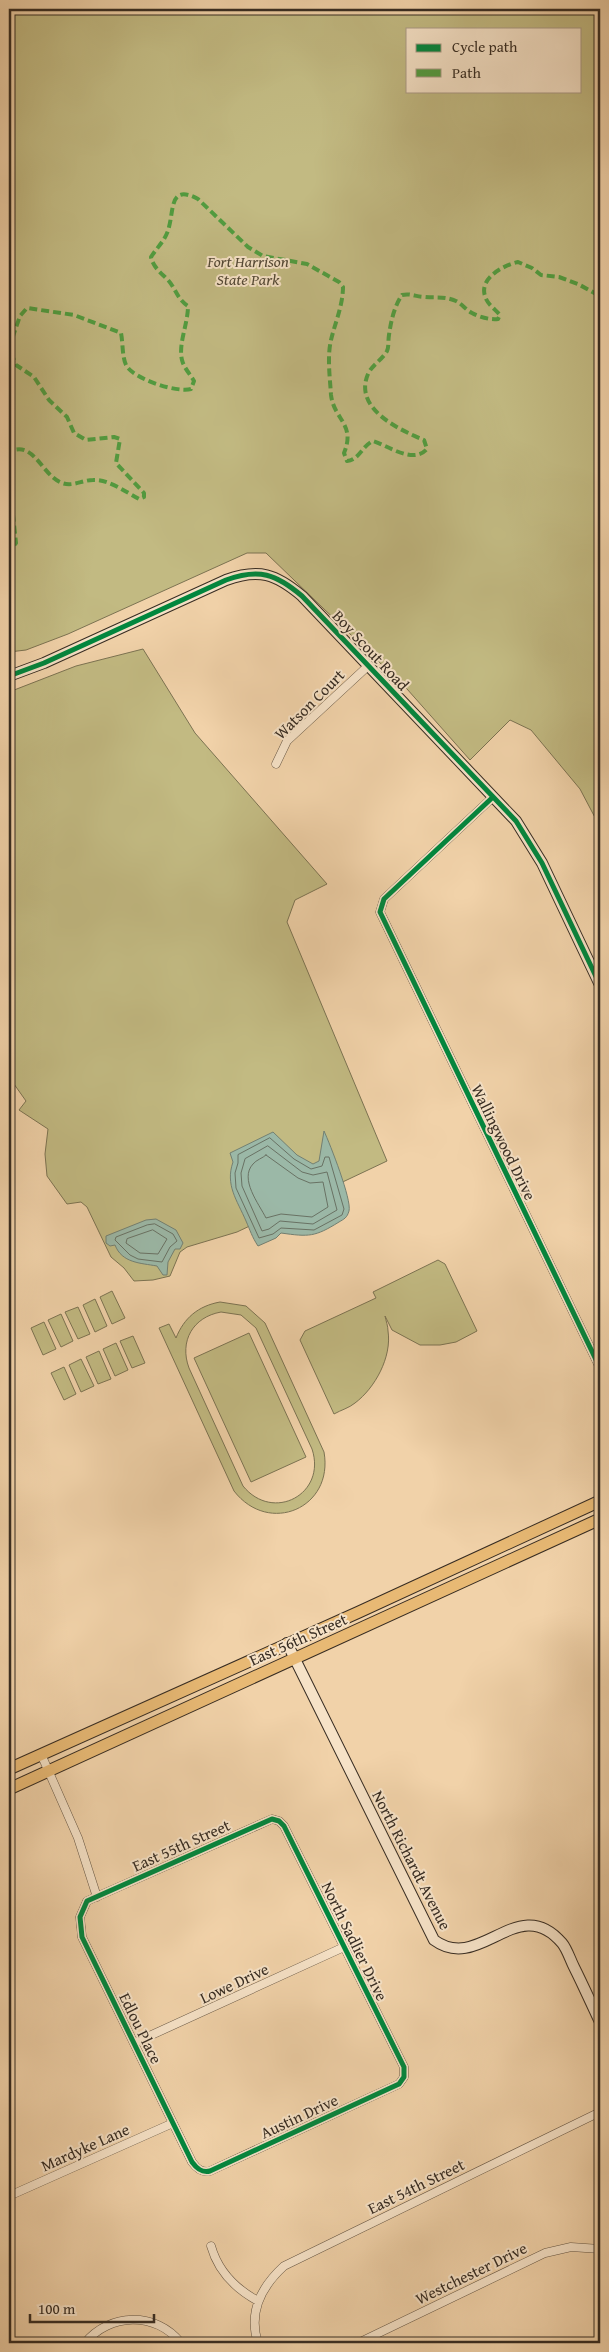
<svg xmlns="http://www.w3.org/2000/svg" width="609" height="2352" font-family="'Gentium Book Plus',serif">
<rect width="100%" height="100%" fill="#f1d2a9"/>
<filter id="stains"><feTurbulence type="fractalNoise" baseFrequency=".004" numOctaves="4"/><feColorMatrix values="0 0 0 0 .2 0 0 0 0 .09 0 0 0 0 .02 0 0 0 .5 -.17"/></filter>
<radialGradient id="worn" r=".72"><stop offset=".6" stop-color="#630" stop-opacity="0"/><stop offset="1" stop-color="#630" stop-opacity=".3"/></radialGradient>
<path fill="#c2ba82" stroke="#7c7352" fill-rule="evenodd" d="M9 9H600V827L580 789 531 730 510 720 470 760 407 689 266 553H247L68 634 26 650 9 652ZM408 29H580V91H408Z
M143 649 195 733 327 884 295 900 287 922 387 1161 237 1232 187 1247 180 1252 170 1276 153 1280 134 1281 124 1268 111 1257 87 1207 81 1202 67 1204 47 1176 45 1154 48 1129 19 1110 26 1101 9 1077V692L76 666Z
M438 1260 445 1264 477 1331 456 1342 440 1345H420L392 1330 385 1316C386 1321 388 1326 388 1331 392 1357 375 1388 355 1403 349 1408 341 1410 334 1414L300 1340 305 1331 376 1298 373 1292Z
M112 1291 125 1318 112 1324 100 1297Z
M95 1299 107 1326 95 1332 83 1305Z
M220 1302 246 1306 265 1323 324 1452C334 1508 269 1536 234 1491L159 1328 169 1324 176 1338C184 1318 198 1306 220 1302ZM221 1312 241 1315 256 1328 312 1449C327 1494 273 1523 243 1486L189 1368C179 1341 193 1317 221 1312Z
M78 1307 90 1334 78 1339 65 1312Z
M61 1314 73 1341 61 1347 48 1320Z
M44 1322 56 1349 43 1355 31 1328Z
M249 1333 306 1457 251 1482 194 1358Z
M133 1336 145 1363 132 1368 120 1341Z
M116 1343 128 1370 115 1376 103 1349Z
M99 1351 111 1379 98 1384 86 1357Z
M81 1359 94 1386 81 1392 69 1365Z
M64 1367 76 1394 64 1400 51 1373Z"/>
<path fill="#9bb8a7" stroke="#738072" d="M324 1131C330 1144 352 1200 349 1211 347 1218 344 1219 339 1222 315 1237 309 1237 281 1233L276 1238 258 1246C252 1237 250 1230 246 1221 237 1200 225 1185 233 1162L230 1153 273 1132 297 1155 313 1164 319 1161Z
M156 1219 176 1230 183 1243 180 1249H175L168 1262 167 1275H163L157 1266C140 1263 122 1263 115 1245L110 1246 106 1243V1236L146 1220Z"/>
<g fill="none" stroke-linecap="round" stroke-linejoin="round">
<path stroke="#697264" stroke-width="1" d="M270 1138 294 1159 311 1169 322 1166 325 1157H329L344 1209 342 1215 314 1230 281 1228 273 1234 259 1238 236 1188 235 1173 238 1163V1155Z
M268 1146 302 1172 313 1175 327 1172 337 1210 313 1224 280 1221 269 1229 262 1231 242 1186 241 1173 245 1159Z
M266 1155 298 1178 310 1183 323 1182 328 1207 312 1217 281 1214 266 1218C259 1204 239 1179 253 1164 256 1160 263 1158 266 1155Z
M155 1224 173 1234 177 1241 170 1247 162 1262 138 1259 130 1255 115 1240 116 1237 147 1225Z
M153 1230 167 1239 158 1254 140 1253 126 1243 127 1239Z"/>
<g stroke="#665644" stroke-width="9">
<path id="street" d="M276 764 287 741 368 666
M493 797 384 899 380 912 600 1368
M41 1754 78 1838 97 1897
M272 1819 279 1821 284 1826 404 2067V2077L399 2084 210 2171C202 2173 197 2169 192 2162L82 1937 80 1917 87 1901Z
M134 2043 344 1947
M9 2196 173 2123
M211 2246C218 2271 236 2289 258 2301
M85 2343C109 2313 156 2311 181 2343
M258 2343C248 2312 261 2287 284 2266L600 2112
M358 2343 545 2253 571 2247 600 2249
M592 2343 600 2339"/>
</g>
<g stroke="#372c22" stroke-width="12">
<path id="secondary" d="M9 676 44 663 226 580C259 568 276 574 302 596L516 821 542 863 600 985
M287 1643 434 1940C480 1974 518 1891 562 1943 567 1949 570 1959 574 1967 583 1985 591 2003 600 2022"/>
</g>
<g stroke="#372c22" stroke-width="13">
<path id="primary" d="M9 1769 359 1612 600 1501
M9 1789 600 1519"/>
</g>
<use href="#street" stroke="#f6e2c7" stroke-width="8"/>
<use href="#secondary" stroke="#f6e2c7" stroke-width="10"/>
<use href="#primary" stroke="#e8b974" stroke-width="11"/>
<path stroke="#519d40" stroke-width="4" stroke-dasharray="8 4" stroke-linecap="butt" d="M9 458 14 450C35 444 43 476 62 483 73 487 82 480 93 480 108 479 126 492 139 499L144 497V493L116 463 120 439 114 437 86 440 74 433 67 417 49 400 34 377 16 365 9 348 20 316 27 308 74 315 121 333C123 343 122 356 126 365 133 379 177 393 191 389L194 381C190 374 184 368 182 360 178 344 188 324 188 306 177 299 176 289 168 280 161 273 153 267 151 257 158 246 166 240 169 227 174 208 170 184 198 199L248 247 263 256 307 264 339 282 343 287C343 305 335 323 331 340 327 357 330 378 331 395 334 420 356 424 344 453L347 461C359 460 362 446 373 441 387 445 413 465 427 449L424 440C400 430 353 409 368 374 372 365 382 360 387 351 389 347 388 340 389 335 391 321 394 307 402 295 411 293 416 297 425 297 436 298 445 296 456 301 462 304 466 310 472 313 479 317 490 320 498 319L500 315C495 309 487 304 485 296 479 278 504 265 518 262L532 268 541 275 559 277 578 284 600 296
M9 478 16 543 12 548 9 549"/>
<g stroke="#f6e2c7" stroke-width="8">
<path id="cycleway" d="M9 676 44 663 226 580C259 568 276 574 302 596L516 821 542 863 600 985
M493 797 384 899 380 912 600 1368
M272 1819 279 1821 284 1826 404 2067V2077L399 2084 210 2171C202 2173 197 2169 192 2162L82 1937 80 1917 87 1901Z"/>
</g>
<use href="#cycleway" stroke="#00873e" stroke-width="5"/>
</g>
<g text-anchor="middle" stroke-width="4" stroke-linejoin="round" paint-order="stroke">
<g font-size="16" font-style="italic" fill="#534835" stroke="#f6e2c7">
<text x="248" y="267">Fort Harrison<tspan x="248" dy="18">State Park</tspan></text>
</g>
<g font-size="16" fill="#372c22" stroke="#f6e2c7">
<text transform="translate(371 650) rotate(47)" y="6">Boy Scout Road</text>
<text transform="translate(309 704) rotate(-45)" y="6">Watson Court</text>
<text transform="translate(504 1142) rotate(64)" y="6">Wallingwood Drive</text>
<text transform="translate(298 1639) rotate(-24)" y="6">East 56th Street</text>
<text transform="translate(181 1845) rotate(-24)" y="6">East 55th Street</text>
<text transform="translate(412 1860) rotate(63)" y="6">North Richardt Avenue</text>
<text transform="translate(355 1941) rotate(64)" y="6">North Sadlier Drive</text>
<text transform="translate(234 1983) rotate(-25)" y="6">Lowe Drive</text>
<text transform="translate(141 2028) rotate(64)" y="6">Edlou Place</text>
<text transform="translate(299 2116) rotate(-25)" y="6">Austin Drive</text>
<text transform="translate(85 2147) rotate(-24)" y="6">Mardyke Lane</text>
<text transform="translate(416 2186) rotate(-26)" y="6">East 54th Street</text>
<text transform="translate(471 2273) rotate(-26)" y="6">Westchester Drive</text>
</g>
</g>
<rect width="609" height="2352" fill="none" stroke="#f1d2a9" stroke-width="30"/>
<rect x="10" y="10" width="589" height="2332" fill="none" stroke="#372c22" stroke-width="2.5"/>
<rect x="15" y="15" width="579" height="2322" fill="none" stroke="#372c22"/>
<rect x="406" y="28" width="175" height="65" fill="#f6e2c7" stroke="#aa9985"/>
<rect x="416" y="44" width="25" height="8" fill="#00873e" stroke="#aa9985"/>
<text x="452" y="52" font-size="15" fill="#372c22">Cycle path</text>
<rect x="416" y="69" width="25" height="8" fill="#519d40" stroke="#aa9985"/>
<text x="452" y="78" font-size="15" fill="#372c22">Path</text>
<path d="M30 2314v8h124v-8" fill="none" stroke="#372c22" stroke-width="2.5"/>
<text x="38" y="2314" font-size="15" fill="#372c22" stroke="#f6e2c7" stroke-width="4" paint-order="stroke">100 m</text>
<rect width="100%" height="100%" filter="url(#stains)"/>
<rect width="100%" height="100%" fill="url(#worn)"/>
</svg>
